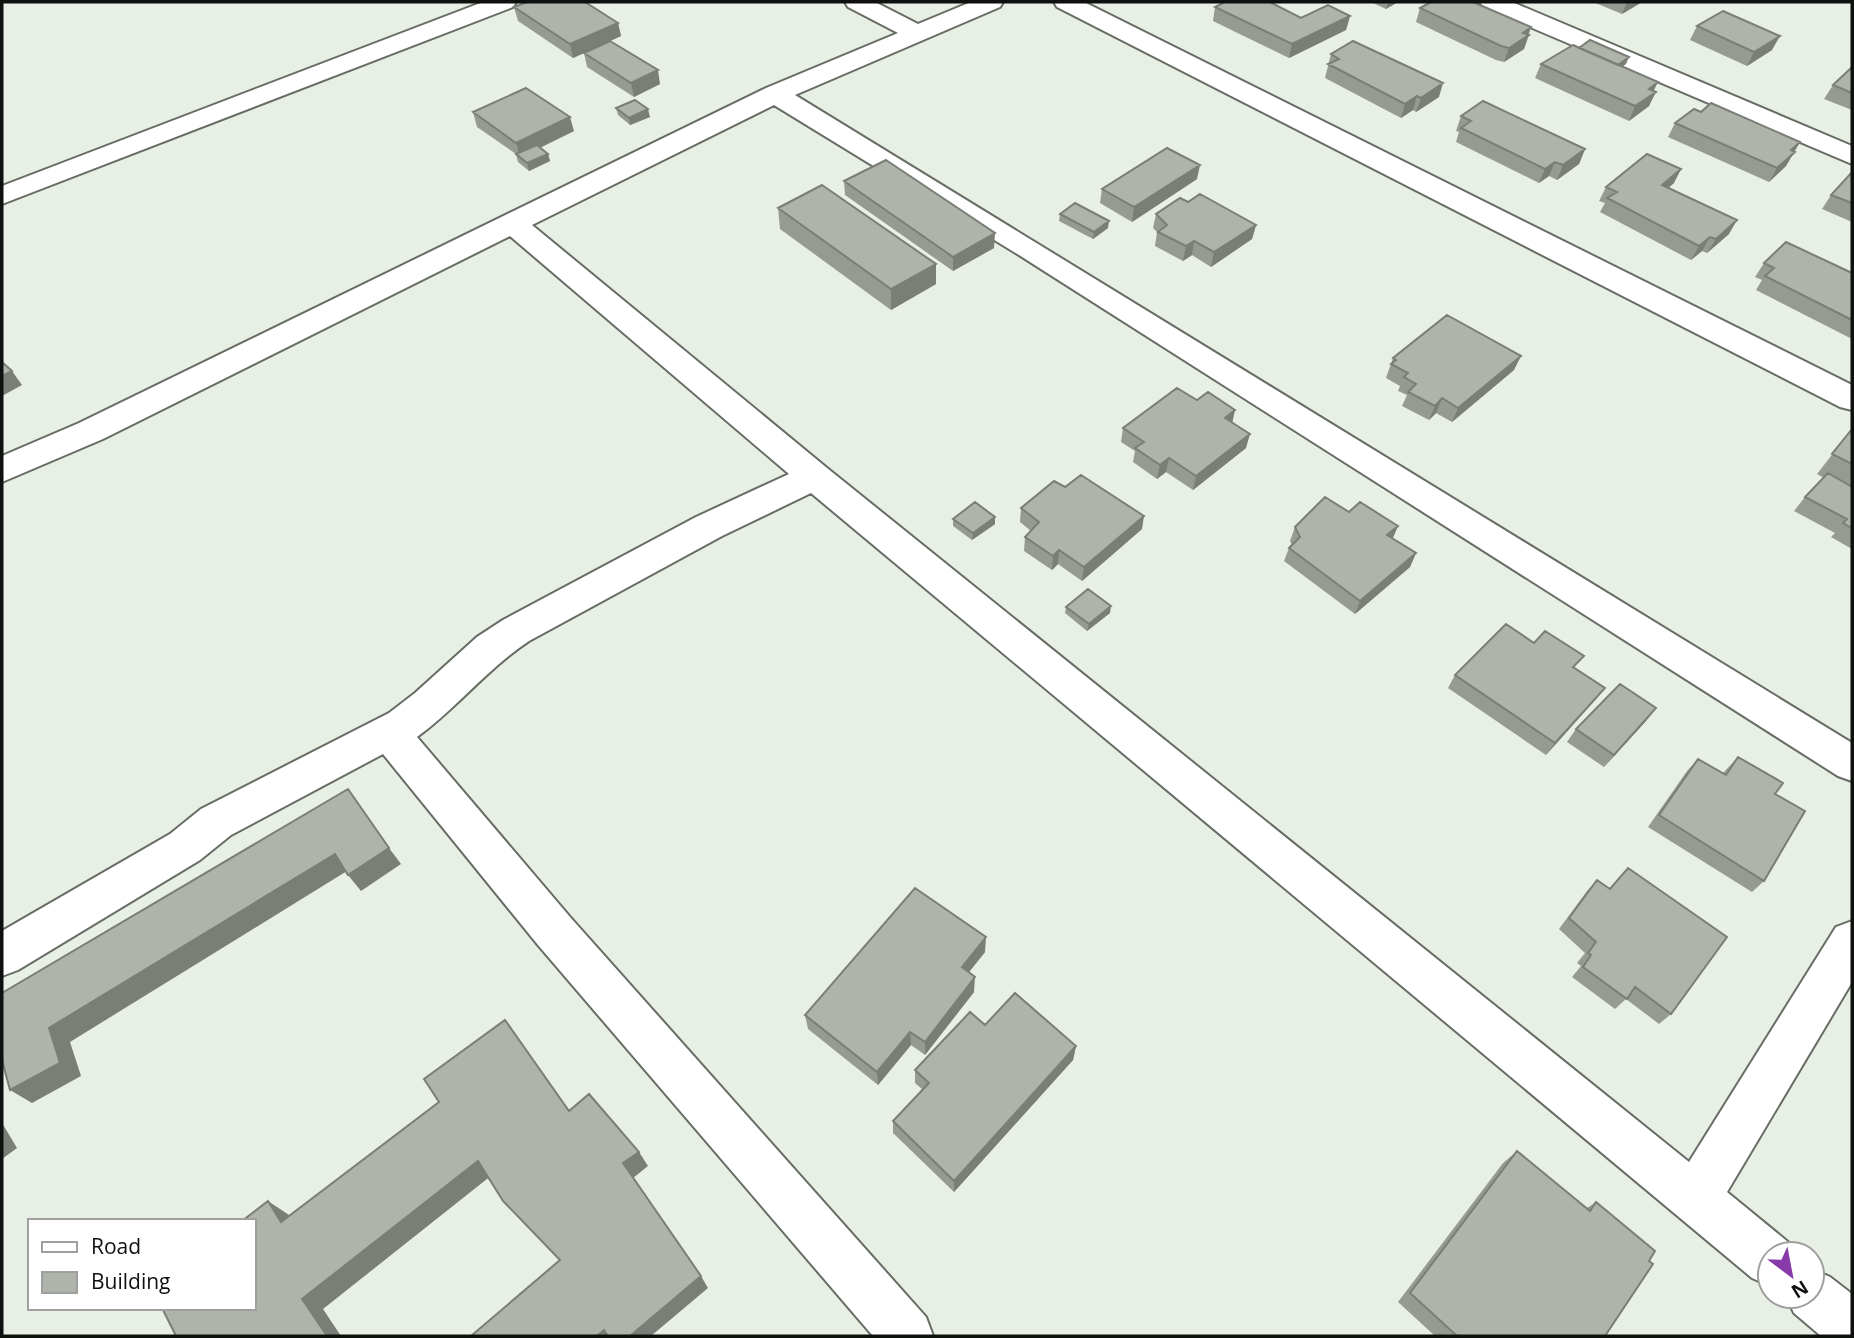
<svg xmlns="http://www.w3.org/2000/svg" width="1854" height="1338" font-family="'Open Sans',sans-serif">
<rect width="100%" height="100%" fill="#e8efe4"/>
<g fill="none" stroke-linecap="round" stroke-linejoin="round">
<g stroke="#676d64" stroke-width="4">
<path id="minor" d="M483 2H516L513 7 2 204V186Z
M845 2H875L918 24 971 2H1003L1000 7 795 95 1852 743V781L1838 776 1019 255 774 105 532 225 827 468 1689 1162 1836 927 1852 921V982L1727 1192 1788 1242 1793 1254H1770V1286L1752 1278 811 493 722 536 529 641C488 668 457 708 417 737L570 917 926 1317 933 1336H873L538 945 383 754 231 835 200 860 18 970 2 976V931L170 834 201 809 389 713 415 693 477 637 503 620 696 517 789 474 510 236 103 439 2 482V456L79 423 766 88 898 33 848 7Z
M1054 2H1084L1852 385V410L1840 407 1057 7Z
M1480 2H1512L1852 146V164L1483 7Z
M1812 1269 1830 1277 1852 1294V1336H1821L1794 1313 1786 1296H1812Z"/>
</g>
<use href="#minor" fill="#fff" fill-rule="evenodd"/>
</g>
<path fill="#969b92" d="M1371 2H1398L1386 9Z
M1593 2H1642L1622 14Z
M514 7 618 23 621 36 610 41 660 84 634 97 587 67 584 53 602 45 573 58 518 21Z
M1215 7 1301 18 1350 16 1346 30 1289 58 1213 21Z
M1420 8 1529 35 1524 49 1504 62 1496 60 1416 22Z
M1697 26 1772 50 1747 66 1690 40Z
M1331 54 1439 97 1416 112 1413 110 1401 118 1325 78Z
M1541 64H1626L1622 66 1654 91 1649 106 1629 121 1535 78Z
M1852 67V110L1824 99 1833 85Z
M616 108 650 117 630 125 618 115Z
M473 112 574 131 540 148 548 154 550 161 529 171 518 162 516 154 477 127Z
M1701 112 1800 142 1786 166 1769 182 1668 137 1675 123Z
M1461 116 1585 149 1579 164 1557 180 1549 176 1539 183 1456 142 1459 132 1456 131Z
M1852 172V222L1822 209 1831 195Z
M1197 179 1132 222 1100 203 1102 189Z
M844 181 994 248 953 271 845 195Z
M1674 183 1668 188 1729 234 1707 253 1702 251 1691 260 1600 212 1605 203 1599 201 1606 187Z
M1188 202 1256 225 1252 239 1211 267 1192 255 1183 261 1155 246 1157 232 1153 228 1156 214Z
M778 208 936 264V284L891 310 780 229Z
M1060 214 1108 228 1093 239 1059 221Z
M1764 263 1852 273V339L1756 290 1762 280 1755 277Z
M1393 358 1514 370 1452 422 1436 413 1429 420 1402 406 1407 395 1398 391 1400 386 1386 378Z
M1232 423 1246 448 1193 490 1166 472 1157 479 1133 462 1135 451 1121 442 1123 428Z
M1852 429V549L1831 537 1835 533 1794 511 1805 497 1824 478 1817 474Z
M1021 508 1142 529 1082 581 1058 564 1052 570 1024 551 1025 537 1031 531 1020 522Z
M1349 512 1398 526 1392 539 1416 553 1410 567 1355 614 1284 561 1289 548 1292 545 1290 541 1295 527Z
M953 519 995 524 972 540 953 526Z
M1066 607 1110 613 1087 631 1065 613Z
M1534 643 1575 668 1595 700 1546 755 1448 688 1455 675Z
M1646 721 1604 767 1567 742 1576 729Z
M1738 757 1775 794 1764 881 1752 892 1648 827 1687 771 1698 759 1723 773Z
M1628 868 1671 1014 1659 1024 1626 999 1615 1009 1572 977 1581 966 1577 963 1585 953 1559 929 1587 891 1597 880 1609 889Z
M985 952 969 972 974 992 925 1055 911 1045 878 1085 808 1029 805 1015Z
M985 1025 1076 1046 1073 1060 954 1192 893 1133V1121L923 1090 915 1083V1070Z
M1517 1151 1587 1208 1596 1202 1605 1336H1435L1398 1302 1503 1163Z"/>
<path fill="#7a7e77" d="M1388 2H1398L1386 9Z
M1627 2H1642L1622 14Z
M1350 16 1346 30 1289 58 1292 44Z
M618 23 621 36 573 58 570 44Z
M1531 27 1524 49 1504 62 1509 48 1523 33Z
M1780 36 1772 50 1747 66 1754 52Z
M1629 57 1626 64 1613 73 1616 66Z
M658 70 660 84 634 97 631 83Z
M1658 82 1652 94 1656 92 1649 106 1629 121 1635 106 1649 89Z
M1443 83 1439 97 1416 112 1421 98Z
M1417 96 1413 110 1401 118 1405 104Z
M648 109 650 117 630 125 629 118Z
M570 117 574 131 520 157 516 143Z
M1800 142 1786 166 1769 182 1777 168 1791 150Z
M1585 149 1579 164 1557 180 1563 165Z
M548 154 550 161 529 171 527 163Z
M1555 162 1549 176 1539 183 1545 169Z
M1200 165 1197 179 1132 222 1134 207Z
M1681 169 1674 183 1655 199 1662 185Z
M1737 220 1729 234 1707 253 1716 239Z
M1109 221 1108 228 1093 239 1094 232Z
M1256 225 1252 239 1211 267 1214 252Z
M995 233 994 248 953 271V257Z
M1710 237 1702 251 1691 260 1699 246Z
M1194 241 1192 255 1183 261 1186 246Z
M936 264V284L891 310V289Z
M1521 356 1514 370 1452 422 1458 408Z
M12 371 22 385 2 396V376Z
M1442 398 1436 413 1429 420 1435 406Z
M1235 410 1232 424 1225 418Z
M1250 434 1246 448 1193 490 1196 476Z
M1169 458 1166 472 1157 479 1160 465Z
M1144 516 1142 529 1082 581 1084 567Z
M995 517V524L972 540 973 533Z
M1398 526 1392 540 1387 535Z
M1059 550 1058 564 1052 570 1053 556Z
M1416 553 1410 567 1355 614 1360 601Z
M1111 606 1110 613 1087 631 1089 624Z
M1605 688 1595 700 1546 755 1555 743Z
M1656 708 1646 721 1604 767 1614 755Z
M389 848 401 864 361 891 348 875Z
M335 854 347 871 70 1042 81 1076 32 1103 10 1090 49 1028Z
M986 937 985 952 961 982 962 967Z
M975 977 974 992 925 1055V1042Z
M910 1032 911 1045 878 1085 877 1072Z
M1076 1046 1073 1060 954 1192V1181Z
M2 1123 17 1148 2 1159Z
M639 1152 648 1166 633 1178 623 1163Z
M478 1161 492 1175 323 1309 341 1336H327L302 1299Z
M268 1201 289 1215 302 1235 281 1222Z
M701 1276 708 1288 651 1336H630Z
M604 1330 611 1336H597Z"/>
<path fill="#aeb4aa" stroke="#7a7e77" stroke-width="2" d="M527 2H585L618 23 570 44 514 7Z
M1225 2H1270L1301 18 1328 5 1350 16 1292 44 1215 7Z
M1431 2H1473L1531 27 1523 33 1529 35 1509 48 1501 46 1420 8Z
M1723 11 1780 36 1754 52 1697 26Z
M1590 40 1629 57 1618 65 1579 48Z
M610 41 658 70 631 83 584 53Z
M1353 41 1443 83 1421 98 1417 96 1405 104 1328 64 1339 59 1331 54Z
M1573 45 1658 82 1649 89 1656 92 1635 106 1541 64Z
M1852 67V93L1833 85Z
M526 88 570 117 516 143 473 112Z
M635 100 648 109 629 118 616 108Z
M1483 101 1585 149 1563 165 1555 162 1545 169 1461 128 1471 121 1461 116Z
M1711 103 1800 142 1791 150 1795 152 1777 168 1675 123 1694 109 1701 112Z
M537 145 548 154 527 163 516 154Z
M1167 148 1200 165 1134 207 1102 189Z
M1647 154 1681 169 1662 185 1737 220 1716 239 1710 237 1699 246 1607 198 1617 192 1606 187Z
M886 160 995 233 953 257 844 181Z
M1852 172V203L1831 195Z
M822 185 936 264 891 289 778 208Z
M1200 194 1256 225 1214 252 1194 241 1186 246 1158 232 1167 225 1156 214 1180 198 1188 202Z
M1075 203 1109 221 1094 232 1060 214Z
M1786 242 1852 273V320L1765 276 1774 268 1764 263Z
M1447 315 1521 356 1458 408 1442 398 1435 406 1408 392 1416 384 1404 377 1408 373 1391 364 1396 360 1393 358Z
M2 362 12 371 2 376Z
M1177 388 1197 400 1208 392 1235 410 1225 418 1250 434 1196 476 1169 458 1160 465 1135 448 1144 442 1123 428Z
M1852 429V464L1832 454Z
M1828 473 1852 487V528L1843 523 1847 519 1805 497Z
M1081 475 1144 516 1084 567 1059 550 1053 556 1025 537 1039 522 1021 508 1054 481 1065 487Z
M1325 497 1349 512 1360 502 1398 526 1387 535 1416 553 1360 601 1289 548 1300 537 1295 527Z
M975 502 995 517 973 533 953 519Z
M1088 589 1111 606 1089 624 1066 607Z
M1506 624 1534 643 1545 631 1584 656 1573 667 1605 688 1555 743 1455 675Z
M1620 684 1656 708 1614 755 1576 729Z
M1738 757 1783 783 1775 794 1805 811 1764 881 1659 815 1698 759 1726 775Z
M348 789 389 848 348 875 335 854 49 1028 60 1063 10 1090 2 1060V993Z
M1628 868 1727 937 1671 1014 1635 987 1627 999 1583 967 1591 955 1588 953 1596 942 1569 918 1597 880 1610 889Z
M915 888 986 937 962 967 975 977 925 1042 910 1032 877 1072 805 1015Z
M1015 993 1076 1046 954 1181 893 1121 929 1083 915 1070 970 1012 985 1025Z
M505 1020 569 1111 589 1094 639 1152 623 1163 701 1276 630 1336H608L604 1330 597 1336H471L560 1260 503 1201 478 1161 302 1299 327 1336H176L162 1308H254V1221H242L268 1201 281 1222 439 1102 424 1079Z
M1517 1151 1590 1211 1596 1202 1655 1251 1649 1261 1653 1264 1605 1336H1457L1410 1293Z"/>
<rect width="1854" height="1338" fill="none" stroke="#0e110d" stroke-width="7"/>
<rect x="28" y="1219" width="228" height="91" fill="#ffffff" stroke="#9fa09e" stroke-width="2"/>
<rect x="42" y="1242" width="35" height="10" fill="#ffffff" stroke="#9fa09e" stroke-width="2"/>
<text x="91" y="1254" font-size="21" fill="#0e110d">Road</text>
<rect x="42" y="1272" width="35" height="21" fill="#aeb4aa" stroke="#9fa09e" stroke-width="2"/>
<text x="91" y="1289" font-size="21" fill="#0e110d">Building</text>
<g transform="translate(1791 1275) rotate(148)"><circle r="33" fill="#ffffff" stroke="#9fa09e" stroke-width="2"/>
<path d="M0-5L12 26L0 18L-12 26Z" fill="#883aab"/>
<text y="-10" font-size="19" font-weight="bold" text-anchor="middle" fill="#0e110d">N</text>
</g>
</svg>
